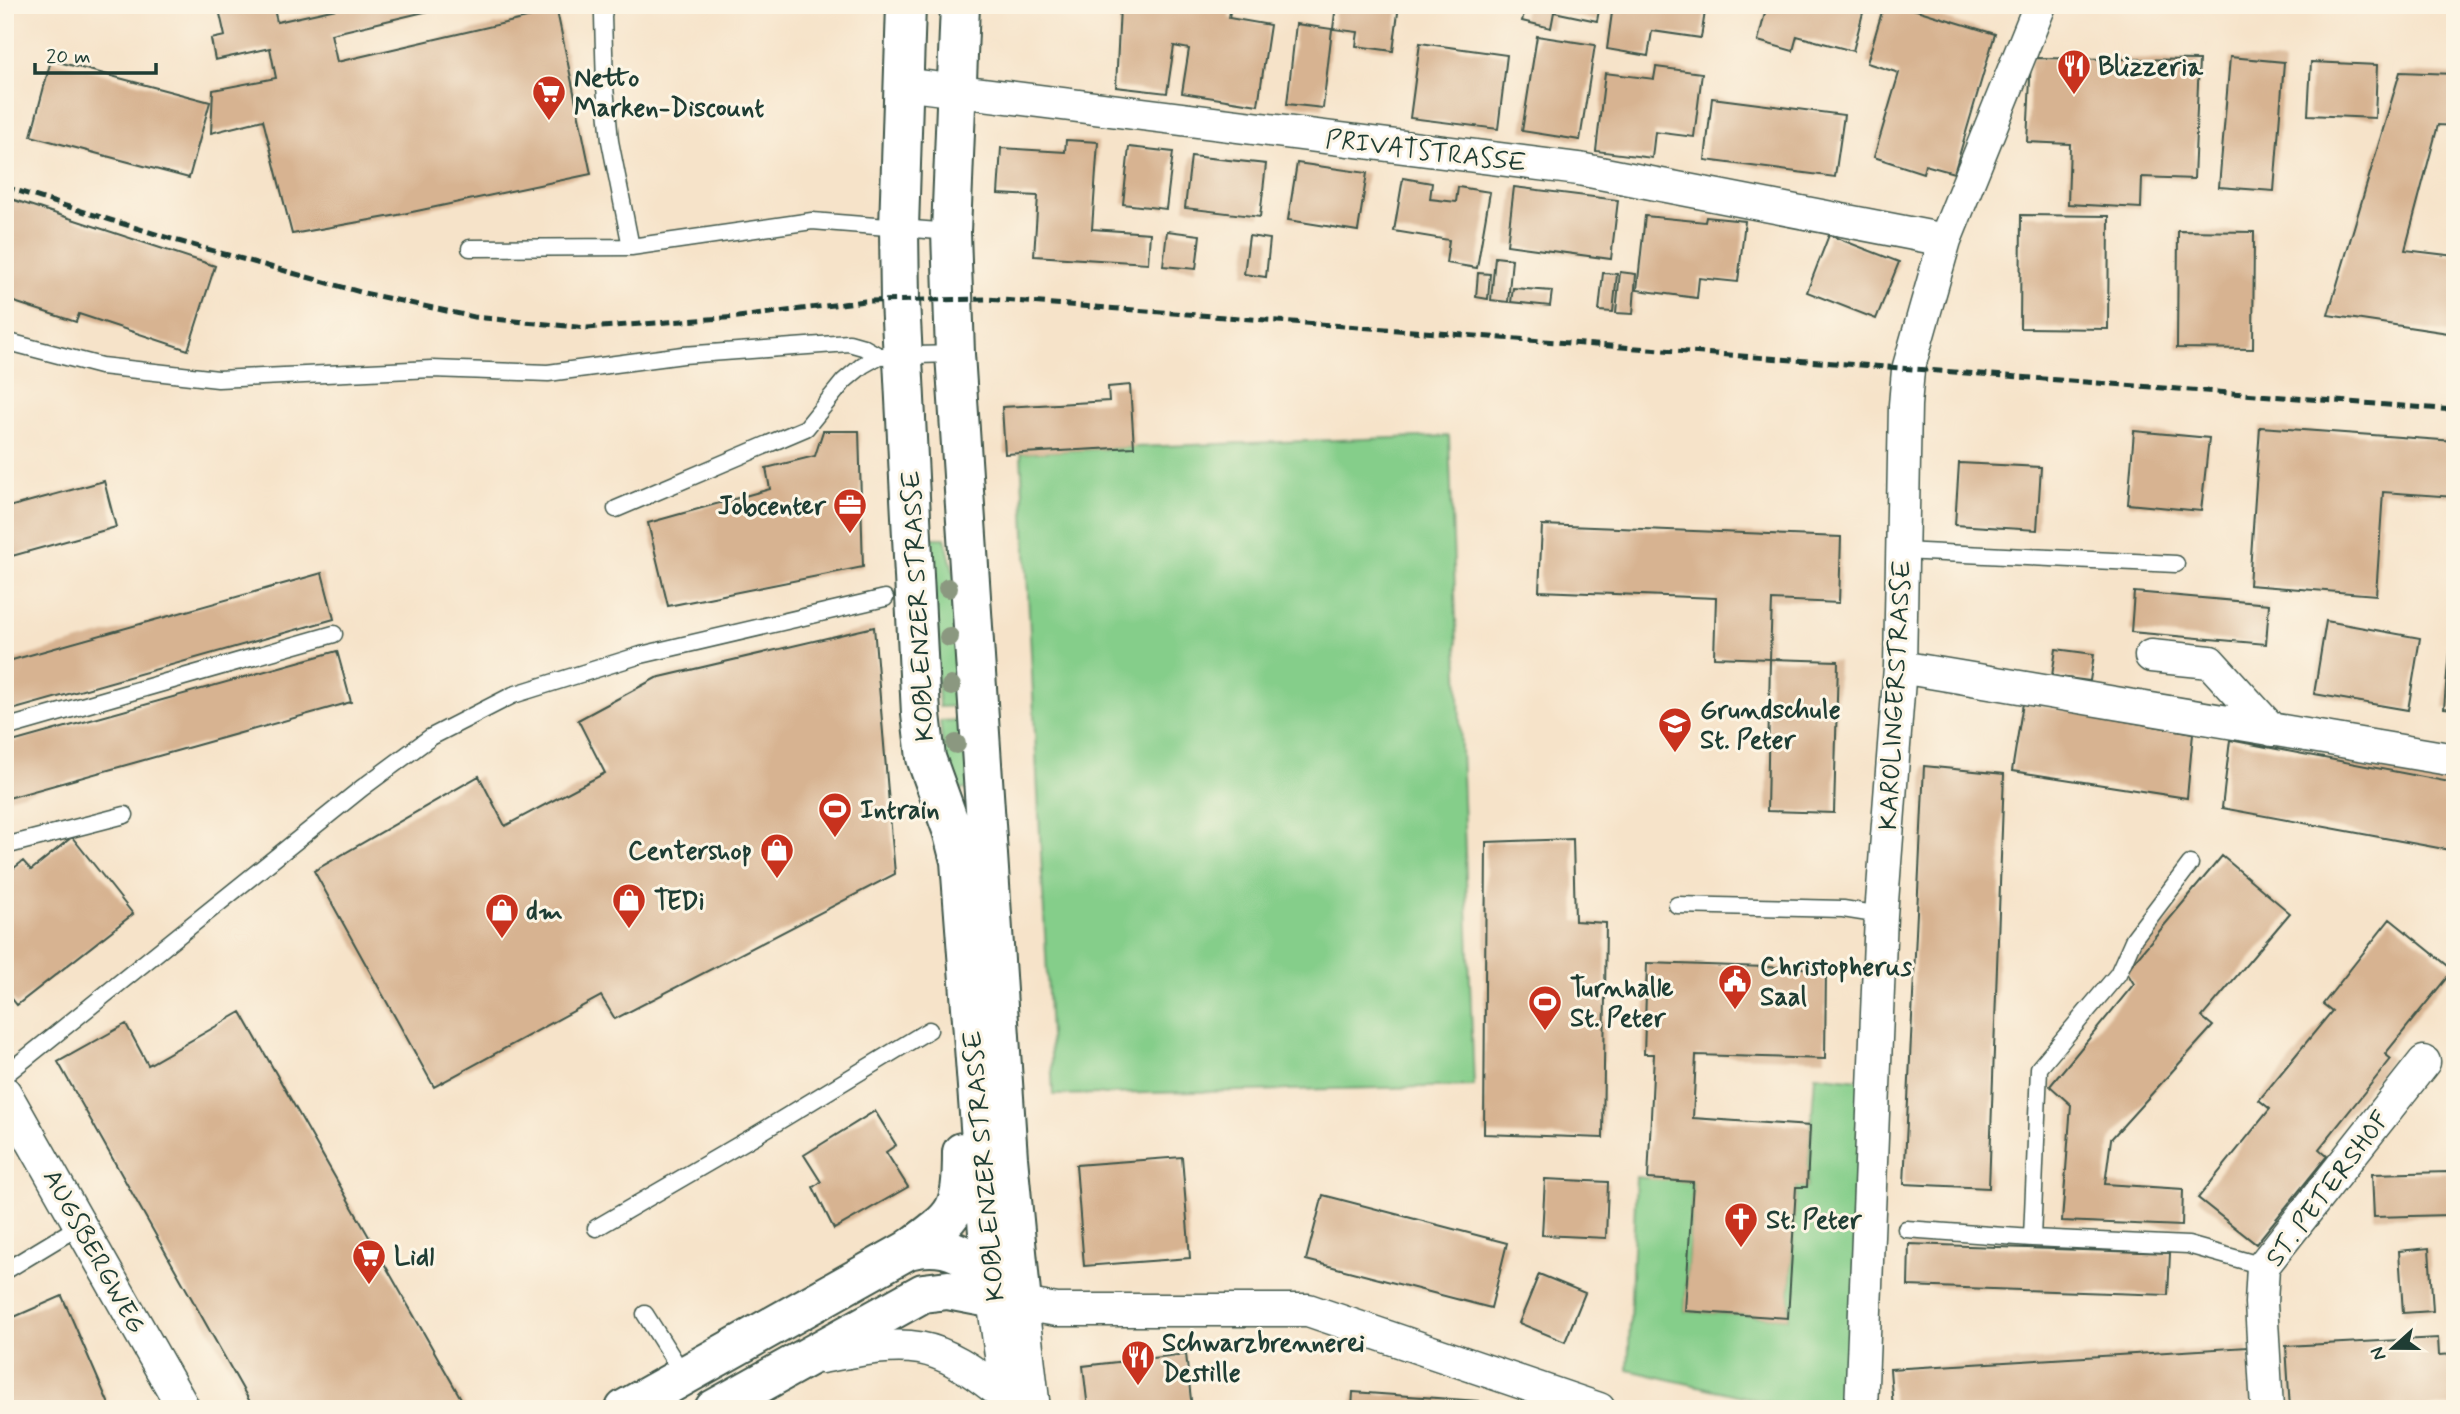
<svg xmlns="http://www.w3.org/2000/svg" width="2460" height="1414" font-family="Mynerve,sans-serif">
<rect width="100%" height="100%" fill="#fcf5e5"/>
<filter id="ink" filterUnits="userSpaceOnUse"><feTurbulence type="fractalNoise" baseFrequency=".0143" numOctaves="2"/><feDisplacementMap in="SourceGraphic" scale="14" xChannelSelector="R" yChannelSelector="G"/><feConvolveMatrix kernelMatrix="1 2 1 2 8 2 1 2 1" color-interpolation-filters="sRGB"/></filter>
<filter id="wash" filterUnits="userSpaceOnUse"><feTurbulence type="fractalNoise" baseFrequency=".00686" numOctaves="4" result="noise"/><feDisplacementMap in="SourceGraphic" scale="28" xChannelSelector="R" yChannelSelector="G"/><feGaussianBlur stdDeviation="1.57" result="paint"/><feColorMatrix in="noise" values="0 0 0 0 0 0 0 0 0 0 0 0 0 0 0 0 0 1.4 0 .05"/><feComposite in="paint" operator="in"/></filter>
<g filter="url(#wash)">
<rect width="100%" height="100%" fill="#f6e3c9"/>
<path fill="#85ce8a" stroke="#52865f" stroke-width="2" d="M1449 436 1474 1086 1053 1095 1021 453 1134 447Z
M931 538H945L958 589 963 706 939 707Z
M965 720 969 789 958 790 943 751 940 721Z
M1815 1075 1867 1081 1849 1409 1789 1407 1628 1370 1636 1177 1693 1182 1685 1311 1788 1318 1796 1187H1807Z"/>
<g id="blocks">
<path fill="#d7b391" d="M218 5H273L277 22 354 5H454L331 34 337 62 557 11 591 174 398 215 292 234 263 120 211 133 213 90 276 78 270 48 215 60 211 39 225 36Z
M1179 5H1231L1229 18 1270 25 1258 105 1182 93 1189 49 1174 46 1167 93 1116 87 1120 7 1178 12Z
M1336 5H1399L1393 51 1356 46 1358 32 1333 29Z
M1526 5H1600L1597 21 1554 12 1551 28 1522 21Z
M1613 5H1706L1701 38 1652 31 1648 56 1607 49Z
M1767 5H1865L1853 51 1797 36 1793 51 1758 41Z
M1884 5H1900L1995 34 1954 173 1925 165 1923 173 1874 157 1899 73 1867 63Z
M1296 24 1332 29 1323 108 1287 104Z
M1537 36 1595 45 1580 140 1522 131Z
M1420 43 1507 55 1498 129 1410 118Z
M2230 57 2284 62 2274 191 2219 187Z
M2031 58 2199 60 2194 179 2142 177 2141 208 2068 204 2070 144 2027 142Z
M51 60 210 102 189 178 31 136Z
M2311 62 2377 65 2375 118 2308 115Z
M1656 67 1702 73 1694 137 1655 132 1652 158 1596 151 1605 73 1654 79Z
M2400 72 2455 74V126L2438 125 2405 250 2455 256V334L2328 315Z
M1712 98 1844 115 1835 177 1705 160Z
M1066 140 1098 142 1092 229 1150 233 1148 263 1034 256 1038 196 998 194 1001 148 1065 152Z
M1129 147 1173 152 1166 209 1123 204Z
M1191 156 1266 164 1260 217 1185 208Z
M1297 163 1367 173 1358 231 1288 220Z
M1403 178 1432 183 1430 199 1456 202 1458 187 1490 192 1477 268 1446 263 1449 240 1394 231Z
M1514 187 1618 200 1611 259 1507 245Z
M5 197 215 266 188 350 79 314 76 322 5 299Z
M2021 215 2109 216 2108 329 2020 328Z
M1645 216 1705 222 1706 217 1745 221 1738 282 1699 278 1697 298 1637 290Z
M1167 231 1200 235 1196 269 1163 266Z
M2178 231 2254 232 2253 349 2177 348Z
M1829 235 1899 262 1876 319 1807 292Z
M1249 236 1270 239 1266 277 1244 274Z
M1495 257 1512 259 1508 302 1491 300Z
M1620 272 1636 274 1633 314 1616 313Z
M1478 273 1490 274 1488 299 1476 297Z
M1603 273 1617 274 1613 312 1599 311Z
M1513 288 1552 291 1550 306 1511 302Z
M1130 385 1134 447 1005 454 1002 407 1109 401 1108 387Z
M2260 427 2455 441V497L2383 492 2376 595 2249 585Z
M823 431H859L863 567 668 606 648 523 770 489 766 468 815 456Z
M2134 431 2209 438 2201 511 2128 504Z
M1959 463 2041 467 2037 530 1955 525Z
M104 481 116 527 5 558V508Z
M1542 525 1841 537 1839 603 1772 600 1770 659 1714 657 1716 598 1539 591Z
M322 573 334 619 5 712V662Z
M2134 592 2269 604 2266 644 2131 632Z
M2326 621 2420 638 2408 710 2314 694Z
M874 627 895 874 615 1019 601 996 434 1087 314 871 479 776 505 826 605 773 578 720 656 678Z
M2056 649 2094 654 2090 681 2052 676Z
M337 651 351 702 5 799V744Z
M2449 652H2455V709L2444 708Z
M1770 659 1838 661 1834 813 1767 811Z
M2023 703 2193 733 2187 798 2012 771Z
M2230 740 2455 783V851L2222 808Z
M1924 766 2004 774 1989 1188 1904 1184Z
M72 837 133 914 17 1005 5 990V875L23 861 31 870Z
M1573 839 1575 921 1606 923 1603 1138 1484 1134 1486 842Z
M2222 856 2290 913 2202 1017 2213 1026 2111 1139 2105 1184 2183 1189 2182 1226 2062 1221 2071 1105 2050 1086 2134 984 2126 971Z
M2390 919 2453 970 2385 1054 2391 1059 2319 1149 2327 1156 2256 1244 2198 1198 2270 1109 2259 1100 2332 1011 2323 1004Z
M1647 963 1826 969 1825 1059 1696 1055 1693 1118 1810 1126 1807 1187H1796L1788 1318 1685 1311 1693 1182 1648 1179 1654 1054H1644Z
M241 1012 467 1409H254L58 1062 126 1024 148 1065Z
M2450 1058H2455V1144H2453Z
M875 1111 896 1145 886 1152 908 1187 834 1229 813 1187 821 1182 804 1155Z
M1182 1157 1190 1258 1084 1266 1076 1165Z
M2448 1172 2449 1215 2374 1217 2372 1174Z
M1545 1179 1608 1182 1606 1238 1542 1235Z
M1323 1195 1507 1243 1491 1308 1306 1260Z
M1909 1244 2170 1253 2168 1295 1908 1286Z
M2429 1248 2433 1311 2403 1313 2399 1251Z
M1539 1274 1585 1293 1565 1342 1519 1323Z
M62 1296 111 1409H5V1321Z
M2438 1338 2439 1355 2455 1354V1406L2404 1409H2290L2286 1346Z
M2248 1347 2254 1409H1893L1890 1369Z
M1186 1354 1192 1409H1088L1083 1366Z
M1353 1392 1478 1401 1477 1409H1352Z"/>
</g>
</g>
<g filter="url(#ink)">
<use href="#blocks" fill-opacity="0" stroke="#3f564a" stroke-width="2"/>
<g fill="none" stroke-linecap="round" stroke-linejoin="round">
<g stroke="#3f564a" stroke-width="19">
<path id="service" d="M605 5 603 16 605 87 610 141 631 247
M470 248 631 247 812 221 951 232
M5 341 101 366 218 379 432 369 548 373 683 355 849 343 863 347 879 356 955 354
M616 509 806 428 844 381 863 365 879 356
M1902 551 2176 564
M5 728 334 634
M5 846 125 815
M1677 905 1843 909 1881 915
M5 1075 362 788 431 737 513 695 641 655 885 598
M596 1228 756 1135 929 1030
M1906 1229 2032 1238 2188 1245 2263 1266
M2032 1238 2039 1068 2118 974 2134 938 2190 864
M5 1271 81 1225
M645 1314 684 1376"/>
</g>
<g stroke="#3f564a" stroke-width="35">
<path id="minor" d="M903 84 1579 169 1945 240
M2151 656 2210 662 2272 730
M1900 667 2455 760
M5 1093 184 1409
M993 1299 1008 1405
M821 1357C912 1340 932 1337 1006 1397
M1034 1409 1022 1304 1057 1310H1308L1599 1409
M1861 1409 1881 915 1900 667 1905 405 1908 370 1945 240 2040 5
M2267 1409 2261 1303 2263 1266 2424 1062"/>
</g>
<g stroke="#3f564a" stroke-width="42">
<path id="tertiary" d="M906 5 899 228 900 300 921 714 926 758 952 830 960 861 993 1299
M960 5 951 232 955 354 1008 1158 1022 1304
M908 1250C956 1215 962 1213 962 1152
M625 1409 908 1250C951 1239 972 1259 1002 1286
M714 1409 923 1293 948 1290 1016 1303"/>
</g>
<use href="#service" stroke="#fff" stroke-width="16"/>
<use href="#minor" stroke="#fff" stroke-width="32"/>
<use href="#tertiary" stroke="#fff" stroke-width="38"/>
<path stroke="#1f3d34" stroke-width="5" stroke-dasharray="10 5" stroke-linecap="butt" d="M5 187 178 241 364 293 474 317 587 328 738 317 865 301 988 299 2455 410"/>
</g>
<g fill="#8b9880">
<circle cx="948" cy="588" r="10"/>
<circle cx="949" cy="637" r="10"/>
<circle cx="951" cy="686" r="10"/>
<circle cx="956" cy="744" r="10"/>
</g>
</g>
<defs>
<g id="restaurant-pin" transform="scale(1.75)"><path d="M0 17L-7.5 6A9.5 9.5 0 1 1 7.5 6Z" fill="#c8321e" stroke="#fcf5e5"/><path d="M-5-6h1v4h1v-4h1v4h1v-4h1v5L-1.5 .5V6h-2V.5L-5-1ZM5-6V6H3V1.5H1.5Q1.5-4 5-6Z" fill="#fff"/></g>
<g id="supermarket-pin" transform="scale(1.75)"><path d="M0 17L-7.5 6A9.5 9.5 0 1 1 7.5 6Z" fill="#c8321e" stroke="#fcf5e5"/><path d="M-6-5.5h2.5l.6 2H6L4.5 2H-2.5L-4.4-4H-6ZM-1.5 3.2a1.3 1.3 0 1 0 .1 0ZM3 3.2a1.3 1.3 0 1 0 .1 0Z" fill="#fff"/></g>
<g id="office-pin" transform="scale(1.75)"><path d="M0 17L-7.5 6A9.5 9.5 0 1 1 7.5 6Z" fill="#c8321e" stroke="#fcf5e5"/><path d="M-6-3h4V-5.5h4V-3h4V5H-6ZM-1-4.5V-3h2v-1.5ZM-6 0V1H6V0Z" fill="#fff"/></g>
<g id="school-pin" transform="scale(1.75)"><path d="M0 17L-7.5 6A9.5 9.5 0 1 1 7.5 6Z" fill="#c8321e" stroke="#fcf5e5"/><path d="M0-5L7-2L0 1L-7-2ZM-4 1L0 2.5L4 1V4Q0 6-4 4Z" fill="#fff"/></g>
<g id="stadium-pin" transform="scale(1.75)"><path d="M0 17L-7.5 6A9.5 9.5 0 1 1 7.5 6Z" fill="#c8321e" stroke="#fcf5e5"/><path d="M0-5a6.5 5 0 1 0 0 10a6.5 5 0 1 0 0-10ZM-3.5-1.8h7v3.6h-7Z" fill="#fff"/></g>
<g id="shop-pin" transform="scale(1.75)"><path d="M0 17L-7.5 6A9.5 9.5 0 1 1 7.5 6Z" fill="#c8321e" stroke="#fcf5e5"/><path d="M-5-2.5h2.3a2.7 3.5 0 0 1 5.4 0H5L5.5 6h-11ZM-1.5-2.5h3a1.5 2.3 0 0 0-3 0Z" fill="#fff"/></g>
<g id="civic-pin" transform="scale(1.75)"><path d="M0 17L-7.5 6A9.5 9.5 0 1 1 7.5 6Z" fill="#c8321e" stroke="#fcf5e5"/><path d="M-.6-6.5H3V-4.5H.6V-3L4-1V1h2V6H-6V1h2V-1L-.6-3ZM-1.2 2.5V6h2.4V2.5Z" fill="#fff"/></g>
<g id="church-pin" transform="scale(1.75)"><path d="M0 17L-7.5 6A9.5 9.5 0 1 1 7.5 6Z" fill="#c8321e" stroke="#fcf5e5"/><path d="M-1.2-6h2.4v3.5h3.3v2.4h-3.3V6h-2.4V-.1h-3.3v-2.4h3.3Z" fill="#fff"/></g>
</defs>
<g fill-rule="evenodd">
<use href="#restaurant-pin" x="2074" y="66"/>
<use href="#supermarket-pin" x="549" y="92"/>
<use href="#office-pin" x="850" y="505"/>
<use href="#school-pin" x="1675" y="724"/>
<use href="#stadium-pin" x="835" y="809"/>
<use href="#shop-pin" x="777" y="850"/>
<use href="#shop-pin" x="629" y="900"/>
<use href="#shop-pin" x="502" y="910"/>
<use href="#civic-pin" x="1735" y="981"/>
<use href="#stadium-pin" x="1545" y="1002"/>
<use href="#church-pin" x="1741" y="1219"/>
<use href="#supermarket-pin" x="369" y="1256"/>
<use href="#restaurant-pin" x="1138" y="1357"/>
</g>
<g text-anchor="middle" stroke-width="6" stroke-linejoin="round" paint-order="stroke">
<g font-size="26" font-weight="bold" fill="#1f3d34" stroke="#fcf5e5" text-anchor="start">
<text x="2098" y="75">Blizzeria</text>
<text x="574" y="86">Netto<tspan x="574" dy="30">Marken-Discount</tspan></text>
<text x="826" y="514" text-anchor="end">Jobcenter</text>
<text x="1700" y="718">Grundschule<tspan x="1700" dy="30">St. Peter</tspan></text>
<text x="860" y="818">Intrain</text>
<text x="752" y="859" text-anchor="end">Centershop</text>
<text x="654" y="909">TEDi</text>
<text x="526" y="919">dm</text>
<text x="1760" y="975">Christopherus<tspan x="1760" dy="30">Saal</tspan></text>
<text x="1570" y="996">Turnhalle<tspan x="1570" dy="30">St. Peter</tspan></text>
<text x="1766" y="1228">St. Peter</text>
<text x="394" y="1265">Lidl</text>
<text x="1162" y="1351">Schwarzbrennerei<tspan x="1162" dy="30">Destille</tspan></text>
</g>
<g font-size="26" fill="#1f3d34" stroke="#fcf5e5">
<text transform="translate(1426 150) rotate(7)" y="9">PRIVATSTRASSE</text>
<text transform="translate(917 606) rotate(-93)" y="9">KOBLENZER STRASSE</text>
<text transform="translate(1894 695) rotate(-87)" y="9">KAROLINGERSTRASSE</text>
<text transform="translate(983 1166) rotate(-95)" y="9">KOBLENZER STRASSE</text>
<text transform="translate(2327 1188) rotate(-53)" y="9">ST. PETERSHOF</text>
<text transform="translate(95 1251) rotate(61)" y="9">AUGSBERGWEG</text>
</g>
</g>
<rect width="2460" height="1414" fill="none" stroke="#fcf5e5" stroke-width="28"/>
<g transform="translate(2393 1348) rotate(249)" stroke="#fcf5e5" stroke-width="5" paint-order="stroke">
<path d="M0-5L12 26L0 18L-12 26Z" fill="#1f3d34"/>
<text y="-10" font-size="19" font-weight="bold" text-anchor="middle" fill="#1f3d34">N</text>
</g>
<path d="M35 63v10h121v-10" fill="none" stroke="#1f3d34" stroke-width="3.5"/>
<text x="46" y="63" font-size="21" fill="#1f3d34" stroke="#fcf5e5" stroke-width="5" paint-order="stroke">20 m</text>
</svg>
